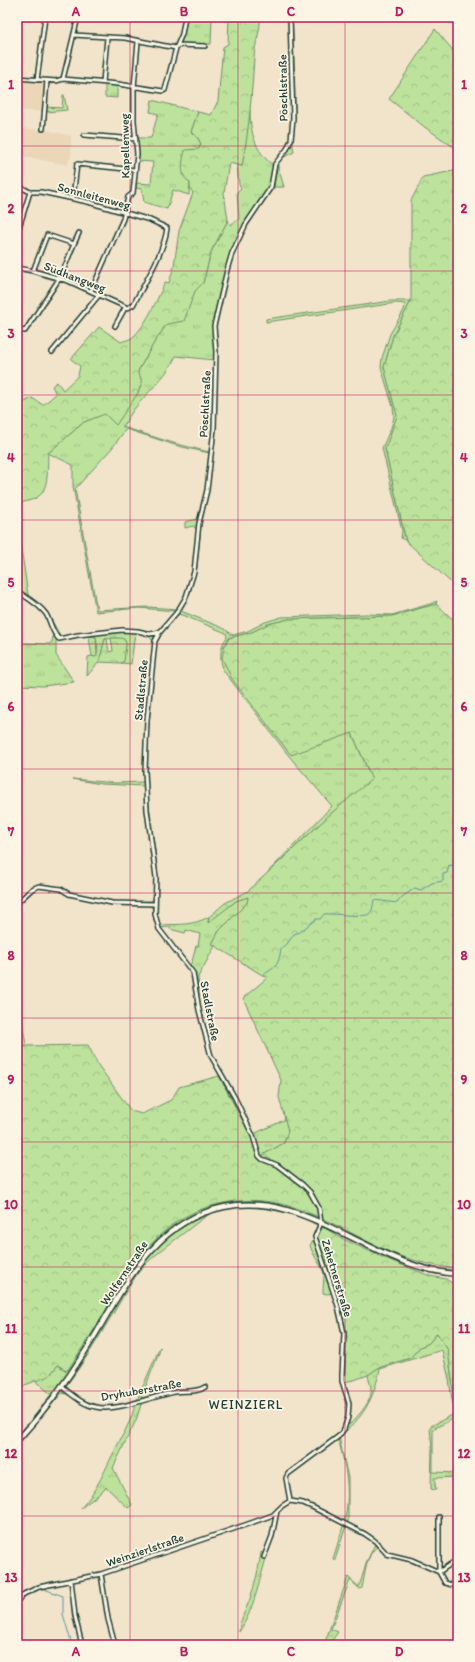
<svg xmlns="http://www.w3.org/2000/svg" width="475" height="1662" font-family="Itim,sans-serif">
<defs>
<pattern id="grass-tufts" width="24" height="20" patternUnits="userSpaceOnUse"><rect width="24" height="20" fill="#bde29c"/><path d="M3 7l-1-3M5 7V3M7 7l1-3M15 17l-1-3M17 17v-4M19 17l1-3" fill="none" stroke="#a2c387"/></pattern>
<pattern id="forest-crowns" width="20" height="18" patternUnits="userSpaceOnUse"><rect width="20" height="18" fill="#bde29c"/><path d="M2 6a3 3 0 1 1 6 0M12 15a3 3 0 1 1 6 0" fill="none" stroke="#a2c387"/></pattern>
</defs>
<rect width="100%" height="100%" fill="#f2e3cb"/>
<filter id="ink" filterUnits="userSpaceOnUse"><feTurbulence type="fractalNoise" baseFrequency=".025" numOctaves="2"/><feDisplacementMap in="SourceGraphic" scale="8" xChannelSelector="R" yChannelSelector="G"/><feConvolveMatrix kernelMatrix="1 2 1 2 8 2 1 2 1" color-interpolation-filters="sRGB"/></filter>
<g filter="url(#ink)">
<path fill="#ebd7b8" d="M21 80 49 83 46 112 17 110V82Z
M17 128 46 130 71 136V156L67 165 17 155Z"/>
<path fill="url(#grass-tufts)" stroke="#6e9068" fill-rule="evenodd" d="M186 17H212L211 44 179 45 182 37Z
M289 17H292C294 51 295 85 295 119 295 130 291 141 294 152L280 159 277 163 274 187 248 224 237 245 226 280 216 327 217 363 216 379 215 434 201 525 197 567 190 592 181 611 223 628 233 635 248 631 265 622 282 617 367 614 392 615 430 604 437 601 436 604 392 616 289 619 268 624 252 632 229 638 224 647 352 733 372 780 335 810 267 873 332 806 289 756 223 670C220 658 219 647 227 637L226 633 185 616 178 614 162 633 157 640 155 648 147 749V788L157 868V916L160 925C180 924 191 926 209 917L208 922 236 901 249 896 247 903 219 931 212 944 215 946 198 977 200 1005 212 1053 234 1092 252 1131 256 1133 286 1119 288 1131 284 1143 261 1156 209 1055 197 1004 192 972 187 965H190L192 962 196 946H198L200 934 186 930 185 933 170 929V927L157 928 154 921 153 908 145 904 117 905 64 894 69 893 119 902 151 901 154 899V872L144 786 101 784 72 779 115 783 144 782 145 730 153 641 147 634 135 633 131 664 121 663 124 661 117 638 105 639 99 662 87 676 88 657 92 656 95 657 98 651 96 637 94 636 89 638V635L56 640V655L74 682 43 686 17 685V643L49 644 52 642C58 618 33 603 17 592V520L28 595 46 610 61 637 79 633 124 629 155 632 162 627 176 611 139 608 96 612 73 486V465L48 453 84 422 105 413 115 424 142 382 138 371 155 341 167 324 189 304 195 291 203 283 211 252 228 220 230 225 239 219 237 192 241 188 239 185 237 165 242 166 250 110C250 131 255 152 273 165 276 158 282 155 286 149 290 143 290 136 292 130ZM176 356 214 360 212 431 209 452 173 443 123 427C136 399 164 383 176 356ZM126 429 178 446 209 453 206 486 198 519 185 522V528L193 526 197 530C194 557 194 586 177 609L148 607 97 610 75 489 112 448Z
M105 85H117V98L105 97Z
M63 95H64L67 110 46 112V107L62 108Z
M152 100 198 112 191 132 198 138 201 144 190 183 189 195 173 190 167 209 144 202 142 189 136 188V183L151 184 153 162 137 161 138 138H151L158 114 150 112Z
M391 301H411L393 336 384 367 398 416 385 449 406 541 401 538 402 531 382 448 391 428 394 417 393 407 381 367 382 358 390 334 404 310 405 304 396 303 266 322V319Z
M18 1003 22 1018 26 1046 17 1052Z
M251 1200C278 1203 301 1210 326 1220L317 1225C289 1210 237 1199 208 1215 197 1222 187 1231 176 1239 162 1250 149 1259 138 1273 127 1288 119 1305 109 1320 96 1343 82 1365 66 1386 70 1392 75 1395 80 1398 102 1411 114 1405 137 1400L160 1347 159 1353 141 1398 156 1395V1398L142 1402 136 1420 113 1468 132 1505 128 1508 106 1487 98 1495 81 1508C97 1491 106 1467 117 1446 124 1432 132 1420 135 1404 119 1407 101 1413 85 1405 77 1402 71 1394 62 1393L17 1445V1436L36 1414 51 1394 34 1380 49 1376 58 1365 66 1371C80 1349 94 1328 107 1306 131 1269 155 1227 197 1210 214 1203 234 1202 251 1200Z
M437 1333 448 1350 457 1417 433 1429V1472L458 1473V1477L434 1478 436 1490 431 1489 432 1448 430 1428 431 1426 454 1414 449 1379 442 1350 380 1369C373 1400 364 1417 339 1437L348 1478V1524L372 1536 387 1552 420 1562 418 1565C403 1559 389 1559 377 1547 366 1554 365 1576 362 1588L360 1589 350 1580 331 1629 338 1632 329 1645H324L348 1577 359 1587 367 1561 375 1544 367 1537 346 1526 335 1560 333 1559C338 1541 346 1522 347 1504 349 1481 344 1458 337 1436 346 1424 350 1413 344 1399L349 1397 350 1408 349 1425C357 1417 369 1405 371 1394 372 1388 369 1381 368 1375L378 1368 410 1358 420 1347 429 1343Z
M261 1552 267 1555C259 1581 254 1610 239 1632 238 1625 247 1607 250 1599 255 1584 259 1568 261 1552Z"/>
<path fill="url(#forest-crowns)" stroke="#6e9068" d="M229 17H260C261 30 255 43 254 56 252 94 249 130 242 166L229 163 224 193 228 220 211 252 203 283 195 291 184 321 167 324 155 341 138 371 142 382 138 393 116 425 105 414 84 422 48 453C47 467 50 491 36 498 30 501 23 502 17 504V406L32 398 43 405 56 394 52 386 57 382 63 390 78 376 80 366 71 359 99 327 121 342C123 341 127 340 130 339 143 332 159 296 165 282L169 283 174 266 179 231 193 193 190 188V183C179 174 182 164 185 150L199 149 201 144 198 138 191 132 198 112 211 115 218 101 223 47 228 44Z
M435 29 455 53 458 67V150L426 128 389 99Z
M277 163 284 187H274Z
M458 170V589L406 541 385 449 397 416 384 367 393 336 411 301V201L423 177Z
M436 604 458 624V1112L456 1116 458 1117V1269C433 1266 408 1260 385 1250 365 1241 346 1229 325 1220 308 1212 290 1205 271 1202 233 1196 189 1207 161 1234 132 1262 113 1299 92 1333 84 1346 75 1358 67 1371L58 1365 49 1376 17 1388V1052L26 1046 88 1045 98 1065 131 1111 142 1114 171 1100 179 1087 219 1076 261 1156 284 1143 288 1131 279 1097 281 1080 243 998 267 978 212 944 219 931 247 903 248 897 236 901 208 923 209 917 225 903 248 891 335 810 372 779 352 733 291 755 232 679 222 658 224 647 229 638 252 632 268 624 289 619 392 616Z
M91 636 96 637 97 656 95 657 92 656 89 638Z
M111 638H121L125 640 126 644 124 661 121 663 99 662 105 639H107L109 652 113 651Z
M323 1227 343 1239 382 1257 430 1276 446 1279 457 1286 455 1294 458 1293V1418L457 1417 448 1350 437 1333 429 1343 420 1347 410 1358 378 1368 368 1375 354 1380 343 1382 345 1330 340 1305 327 1270 326 1257 319 1244 317 1238 318 1233Z
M313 1241 315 1242 333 1293 327 1294 323 1293C323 1287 324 1279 324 1274 323 1267 312 1255 310 1245Z"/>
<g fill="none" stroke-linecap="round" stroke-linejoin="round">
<path stroke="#5b939e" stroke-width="1" d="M264 974C277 967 279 964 281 948L287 944 294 934 300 932 316 919H320L324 914C333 913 364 918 369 914 373 911 373 904 374 900L397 903 402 897 415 888 421 890 432 883 443 881V874L447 873 449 865 455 866 458 862
M44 1589 63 1596V1614L72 1645"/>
<g stroke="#1f3d34" stroke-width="6">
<path id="minor" d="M74 35 125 38 176 48
M178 45 205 46
M17 78 56 81 63 79 78 17
M63 79 118 84 163 91 165 90 176 48 182 34 185 17
M37 80 45 17
M103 82 107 38
M43 129 47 81
M84 135 136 139
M17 185 30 192H41L88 202 150 220 167 228C165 250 144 285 133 305L128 308 68 281 33 271 17 268
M73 198 77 164 135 170
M17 234 30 192
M74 244 79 233
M91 291 123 219 128 197 133 193 137 154 134 121V87L138 42
M115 326 125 308
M17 330 25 331 61 276 74 244 47 235 33 271
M52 352 99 295
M17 591C27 598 39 604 46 614 51 622 52 633 59 639L78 635 122 630 138 631 150 634 160 632
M17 903 32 889 39 886 61 889 69 894 112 903 155 904
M61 1386C71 1394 83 1405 96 1407 117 1412 153 1396 175 1392 185 1390 197 1393 205 1387
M290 1501 286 1478 288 1474 339 1436 344 1429 348 1417 349 1403 342 1381V1375L344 1333 338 1306 315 1237 321 1223 319 1208 310 1192 303 1185 277 1165 262 1159 259 1156 253 1136 235 1098 211 1056 199 1010 193 973 159 929 155 914 156 877 147 810 145 771 147 720 155 641 160 632 177 612 186 597 194 572 199 523 207 490 214 429 216 352 214 326 227 270 232 253 246 224 271 187 275 164 287 149 291 140 293 118 290 17
M264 1557 272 1536 277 1511
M439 1572V1517
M439 1572 458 1559
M101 1574 108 1619 115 1645
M71 1580 75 1616 82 1645
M17 1601 24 1594 39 1587 101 1574 248 1524 273 1515 282 1506 290 1501 303 1503 314 1508 365 1534 375 1541 387 1554 412 1560 439 1572 445 1583 458 1587"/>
</g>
<g stroke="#1f3d34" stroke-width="7">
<path id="major" d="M17 1441C43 1413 66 1382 86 1350 122 1293 150 1222 224 1207 245 1203 266 1204 287 1210 345 1227 395 1270 458 1274"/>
</g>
<use href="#minor" stroke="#fcf5e5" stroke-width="3"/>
<use href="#major" stroke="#fcf5e5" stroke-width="4"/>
</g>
</g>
<path fill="none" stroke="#c2185b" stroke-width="1" stroke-opacity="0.55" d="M130 17V1645M238 17V1645M345 17V1645M17 146H458M17 271H458M17 395H458M17 520H458M17 644H458M17 769H458M17 893H458M17 1018H458M17 1142H458M17 1267H458M17 1391H458M17 1516H458"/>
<g text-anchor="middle" stroke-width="3.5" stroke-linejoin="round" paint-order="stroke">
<g font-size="12" fill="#1f3d34" stroke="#fcf5e5">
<text transform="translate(283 88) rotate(-91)" y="4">Pöschlstraße</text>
<text transform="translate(125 146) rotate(-91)" y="4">Kapellenweg</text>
<text transform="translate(94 196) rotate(15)" y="4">Sonnleitenweg</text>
<text transform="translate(75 277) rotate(21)" y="4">Südhangweg</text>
<text transform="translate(205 404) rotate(-87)" y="4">Pöschlstraße</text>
<text transform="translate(141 690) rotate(-85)" y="4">Stadlstraße</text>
<text transform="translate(210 1011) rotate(79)" y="4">Stadlstraße</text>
<text transform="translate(124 1273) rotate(-56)" y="4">Wolfernstraße</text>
<text transform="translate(337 1278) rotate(73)" y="4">Zehetnerstraße</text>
<text transform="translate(141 1390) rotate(-10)" y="4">Dryhuberstraße</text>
<text transform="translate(145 1550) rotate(-19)" y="4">Weinzierlstraße</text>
</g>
<g font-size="13" letter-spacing="1" fill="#1f3d34" stroke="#fcf5e5">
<text x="246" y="1409">WEINZIERL</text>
</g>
</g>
<rect width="475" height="1662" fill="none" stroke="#fcf5e5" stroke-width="44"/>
<rect x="22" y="22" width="431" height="1618" fill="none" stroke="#c2185b" stroke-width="1.5"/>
<g font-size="13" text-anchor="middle" font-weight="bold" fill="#c2185b">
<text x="76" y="16">A</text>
<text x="184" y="16">B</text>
<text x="291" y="16">C</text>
<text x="399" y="16">D</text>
<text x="11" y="89">1</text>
<text x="464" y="89">1</text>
<text x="11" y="213">2</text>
<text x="464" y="213">2</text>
<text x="11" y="338">3</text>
<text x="464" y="338">3</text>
<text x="11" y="462">4</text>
<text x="464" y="462">4</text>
<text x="11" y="587">5</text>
<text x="464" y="587">5</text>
<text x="11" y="711">6</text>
<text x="464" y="711">6</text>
<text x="11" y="836">7</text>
<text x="464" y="836">7</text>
<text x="11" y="960">8</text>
<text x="464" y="960">8</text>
<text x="11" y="1084">9</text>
<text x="464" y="1084">9</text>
<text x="11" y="1209">10</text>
<text x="464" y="1209">10</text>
<text x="11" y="1333">11</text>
<text x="464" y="1333">11</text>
<text x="11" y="1458">12</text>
<text x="464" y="1458">12</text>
<text x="11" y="1582">13</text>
<text x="464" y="1582">13</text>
<text x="76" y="1656">A</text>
<text x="184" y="1656">B</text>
<text x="291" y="1656">C</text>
<text x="399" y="1656">D</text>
</g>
</svg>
